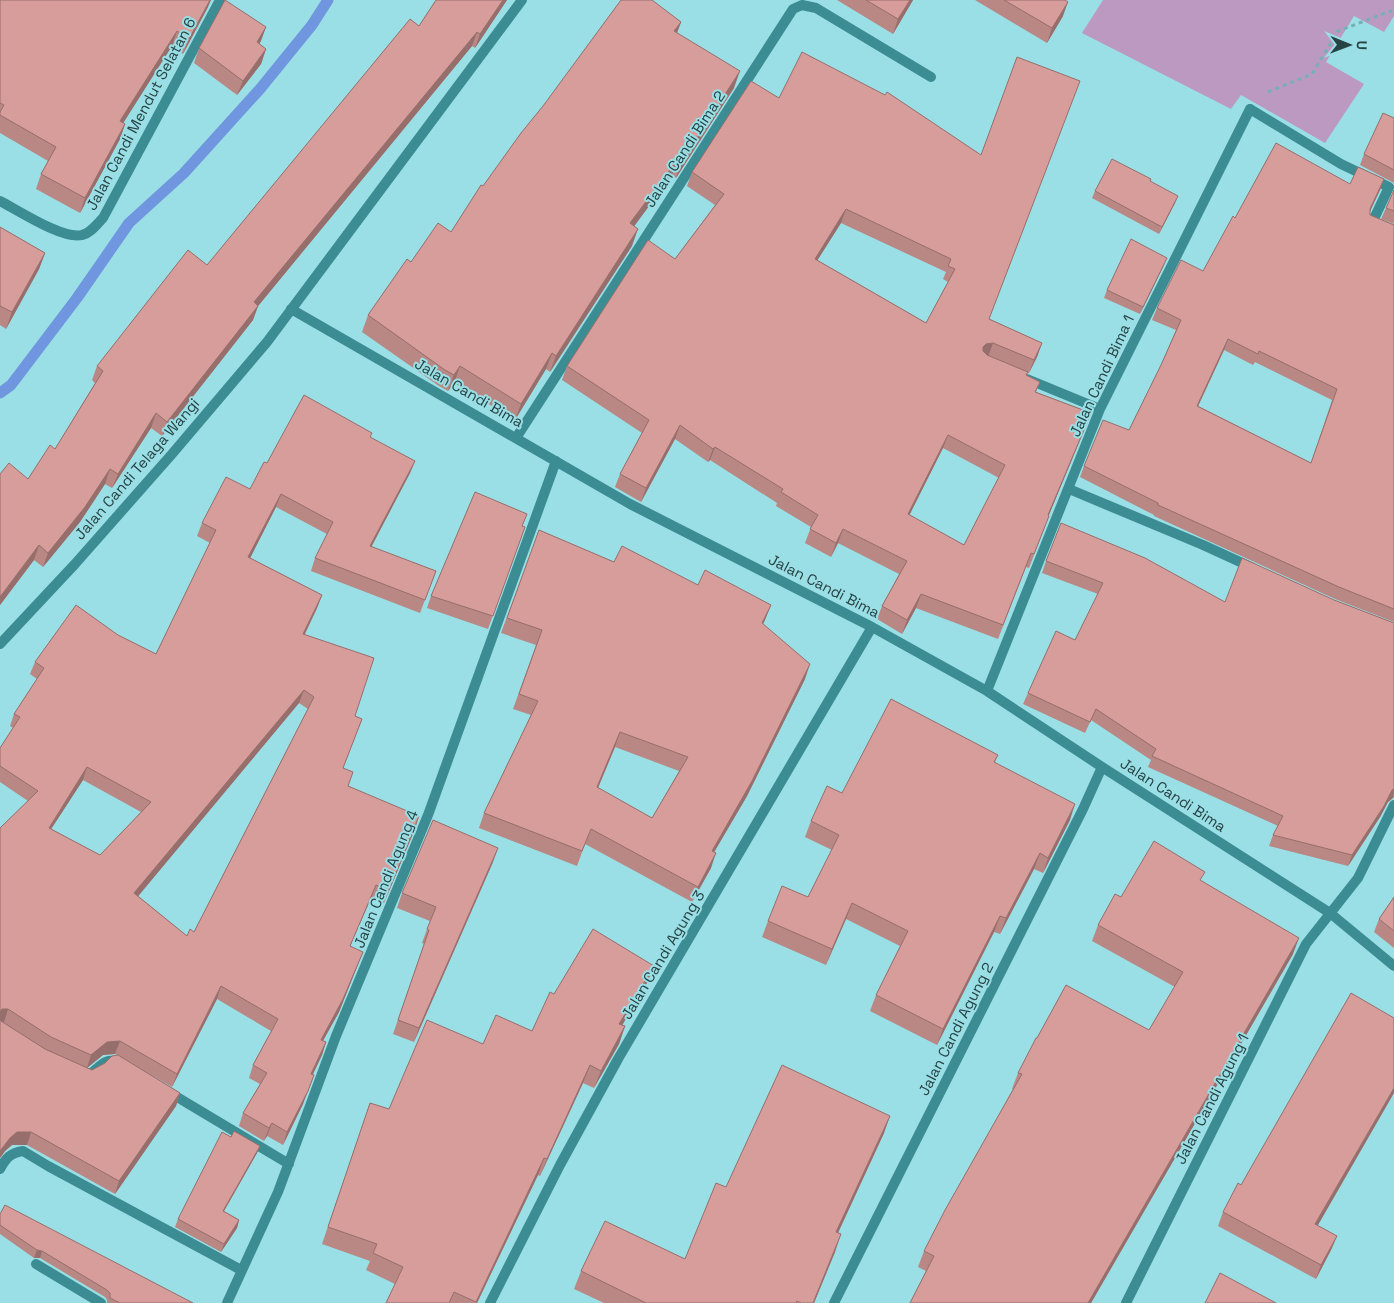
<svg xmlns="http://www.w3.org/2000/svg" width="1394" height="1303" font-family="'Space Grotesk',sans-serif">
<rect width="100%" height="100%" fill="#9adfe5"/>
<path fill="#bc99c1" d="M1103 0H1394V16L1384 32 1354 16 1326 62 1364 84 1325 143 1241 95 1231 109 1082 33Z"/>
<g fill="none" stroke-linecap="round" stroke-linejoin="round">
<path stroke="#6f96de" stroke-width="11" d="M0 393 11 385 77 298 129 223 184 173 260 89 312 25 328 0"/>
<path stroke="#76afb4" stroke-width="3" stroke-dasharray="4 4" stroke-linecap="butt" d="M1268 92 1312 74 1338 31 1391 11 1394 6"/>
<path stroke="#3b8d93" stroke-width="10" d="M1250 109 1341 164 1389 187 1372 223 1394 231"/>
<path stroke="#3b8d93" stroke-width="10" d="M0 201C18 210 63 240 82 235 91 233 97 224 103 218L220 0
M291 309 630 504 872 627 987 691 1102 767 1330 913 1394 966
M1027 379 1100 409
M516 438 793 9 802 5 816 8 931 77
M1069 489 1203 545 1251 567
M987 691 1100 409 1250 109
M90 1074C100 1067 105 1057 118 1062
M167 1091 289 1164
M0 1169C6 1158 10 1153 23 1151L48 1166 241 1270
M36 1264 101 1303
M227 1303 278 1192 336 1036 428 815 556 461
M490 1303 560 1165 618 1059 872 627
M834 1303 1083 809 1102 767
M1126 1303 1306 944 1358 878 1394 805"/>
<path stroke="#3b8d93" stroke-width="10" d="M0 644 75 564 172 454 267 342 522 0"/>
</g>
<path fill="#b98784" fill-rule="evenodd" d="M0 0 208 7 183 54 172 46 123 123 125 124 120 139 80 213 36 189 41 174 48 161 0 133Z
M436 0H507L475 48 472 46 258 306 253 320 162 436 151 428 112 488 105 484 80 522 43 567 34 560 0 605V474L28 479 55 449 95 383 92 380 97 366 207 265 419 26Z
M837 0H913L893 34Z
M975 0H1065L1063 16 1047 43Z
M681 22 677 33 734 88 676 178 672 175 634 226 632 246 550 372 546 369 515 420 454 383 448 391 439 386 362 332 368 315 411 262 451 232 483 186Z
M266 27 259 44 266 49 261 64 237 95 194 63 199 48Z
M885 95 989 319 1042 343 1037 357 1029 373H1027L1026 375 1040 382 1036 392 1091 413 1049 515 1044 529 1029 568 1026 567 998 639 916 608 902 634 877 619 882 606 899 574 838 543 831 557 805 543 811 527 776 506 777 503 710 460 708 462 675 439 641 502 615 487 620 474 642 433 562 380 567 366 675 259 715 205 687 186 692 172 779 98ZM841 223 946 272 943 279 948 282 926 323 817 260ZM943 448 999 478 964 545 909 515Z
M1394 118V183L1360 165 1364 154Z
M1384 179 1380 190 1370 211V215L1394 225V622L1335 599 1154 516V515L1080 477 1084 466 1129 430 1161 365 1176 330 1152 320 1157 308 1203 271 1235 218 1350 184ZM1224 350 1253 365 1255 362 1332 400 1311 463 1198 406Z
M1151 182 1175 203 1159 234 1092 198 1095 191Z
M1394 190V224L1381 219 1386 208Z
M0 227 45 253 39 269 6 329 0 325Z
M1164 265 1140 314 1104 298 1107 290Z
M371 438 415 461 410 473 371 547 436 571 420 613 311 571 315 558 327 534 276 507 250 558 322 595 317 608 305 634 355 716 362 719 343 768 348 786 415 829 384 903 371 898 350 946 358 964 339 1012 323 1041 326 1042 322 1055 312 1075 303 1104 283 1145 267 1136 264 1141 239 1126 243 1113 260 1084 249 1078 253 1065 271 1031 217 999 172 1087 141 1069 180 1093 176 1106 115 1194 27 1145H12L5 1151 0 1158V828L28 801 0 782V748L13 728 10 726 14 714 37 679 30 674 35 662 118 635 156 654 210 543 197 536 202 523 250 489 267 463ZM299 703 308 709 194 932 187 936 138 896ZM83 780 141 812 100 855 51 829ZM115 1054 117 1055 105 1063 92 1070 87 1068 103 1055Z
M527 514 522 526 525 527 488 629 427 608 431 596Z
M539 530 614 562 771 605 763 624 805 679 747 796 714 852 711 868 692 902 585 844 577 866 479 828 484 813 531 715 513 709 536 645 501 633ZM615 747 679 771 652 818 598 788Z
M1046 561 1225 602 1334 600 1394 623V797L1388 802 1380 817 1348 866 1269 846 1273 835 1278 826 1148 767 1151 760 1091 720 1085 733 1023 704 1028 693 1075 640 1098 594 1042 573Z
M998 755 995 762 1070 820 1043 873 1034 869 1000 934 994 932 937 1045 870 1011 876 995 900 946 846 919 826 965 762 937 768 921 808 897 832 850 805 837 811 821 842 793Z
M493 862 414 1042 393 1034 424 944 422 943 430 921 397 908 402 893Z
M1202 881 1293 954 1091 1303H910L926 1271 918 1267 924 1251 1013 1089H1012L1018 1073 1037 1038 1149 1030 1175 987 1092 941 1098 925 1121 897Z
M1394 897V948L1374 932 1379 919Z
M654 966 647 983 622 1025 625 1026 619 1044 594 1088 583 1083 540 1176 538 1175 477 1303H386L395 1284 366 1270 370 1261 322 1244 370 1103 389 1109 483 1044 532 1031 554 994Z
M884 1133 838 1233 835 1252 814 1303H604L574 1289 581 1271 685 1259 726 1187Z
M231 1137 260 1146 257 1153 224 1211 239 1220 237 1228 221 1252 175 1227 178 1219Z
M1223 1212 1317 1226 1337 1236 1331 1250 1316 1279 1218 1226Z
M0 1214 193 1303H107V1300L105 1297 40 1258H34L0 1234Z"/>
<path fill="#966e6c" d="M210 0H211L208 7 183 54 189 39Z
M503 0H507L475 48 480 34Z
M910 0H913L893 34 898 19Z
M1068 2 1063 16 1047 43 1052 28Z
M681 22 675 38 674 31Z
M266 27 261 41 252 57 257 42Z
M177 31 172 46 115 136 120 121Z
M477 32 472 46 249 317 254 302Z
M266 49 261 64 237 95 243 81Z
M740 71 734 88 676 178 682 161Z
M125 124 120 139 80 213 85 198Z
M678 159 672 175 624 240 630 223Z
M1384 179 1380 190 1366 220 1370 209Z
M1178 196 1175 203 1159 234 1162 227Z
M846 209 841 223 810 272 815 259Z
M638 229 632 246 550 372 556 356Z
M45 253 39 269 6 329 12 312Z
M1167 258 1164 265 1140 314 1143 307Z
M258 306 253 320 162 436 167 422Z
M1228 339 1224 350 1193 417 1197 406Z
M993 343 988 357H981L983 347 986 344Z
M1042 343 1037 357 1029 373 1034 360Z
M552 353 546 369 515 420 521 404Z
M460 366 454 383 448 391 454 375Z
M156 413 151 428 112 488 118 474Z
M1091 413 1086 426 1043 529 1048 515Z
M680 425 675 439 641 502 646 488Z
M948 435 943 448 903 528 908 514Z
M715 447 710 460 708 462 713 449Z
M415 461 410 473 365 559 370 546Z
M110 469 105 484 80 522 43 567 48 553Z
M281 494 276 507 244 570 248 557Z
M843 529 838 543 831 557 836 543Z
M39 545 34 560 0 605V597Z
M921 594 916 608 902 634 907 620Z
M322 595 317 608 299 646 303 634Z
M771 605 765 620 756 638 762 623Z
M810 664 805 679 747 796 706 866 712 851Z
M304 690 299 703 130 906 134 893Z
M620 732 615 747 592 802 597 787Z
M87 767 83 780 44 840 49 828Z
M1394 789 1393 798 1388 802 1380 817 1348 866 1352 855 1392 790Z
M1075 804 1070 820 1043 873 1048 858Z
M419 816 415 829 384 903 389 890Z
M498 848 493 862 414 1042 419 1028Z
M716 853 711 868 692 902 698 887Z
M1040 853 1034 869 1000 934 1006 918Z
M376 885 371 898 345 958 350 946Z
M852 903 846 919 826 965 832 949Z
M1000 916 994 932 937 1045 943 1029Z
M1299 938 1293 954 1091 1303H1088Z
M363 952 339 1012 316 1053 321 1040Z
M654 966 647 983 613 1041 619 1024Z
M221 986 217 999 172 1087 177 1074Z
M2 1009H8L4 1022H0V1012Z
M625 1026 619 1044 594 1088 601 1071Z
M120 1041 115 1054 103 1055 87 1068 91 1055 107 1042Z
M326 1042 322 1055 307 1087 311 1074Z
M590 1065 583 1083 540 1176 547 1159Z
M314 1075 303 1104 283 1145 287 1132Z
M1394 1088V1093L1310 1239 1315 1224Z
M180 1093 176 1106 115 1194 119 1181Z
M890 1116 884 1133 830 1250 836 1232Z
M272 1123 267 1136 264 1141 269 1128Z
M17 1132H31L27 1145H12L5 1151 0 1158V1151L10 1138Z
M260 1146 257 1153 220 1218 223 1211Z
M544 1158 538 1175 477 1303H476Z
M239 1220 237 1228 221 1252 224 1244Z
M841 1234 835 1252 814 1303H813Z
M1337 1236 1331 1250 1316 1279 1321 1265Z
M37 1250 42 1251 40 1258H34Z"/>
<path fill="#d79d9a" stroke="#966e6c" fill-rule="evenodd" d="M0 0H210L189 39 177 31 120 121 125 124 85 198 41 174 56 147 0 115V112L4 105 0 103Z
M225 0 266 27 257 42 266 49 243 81 199 48Z
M436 0H503L480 34 477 32 254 302 258 306 167 422 156 413 118 474 110 469 85 507 48 553 39 545 0 597V474L9 463 28 479 50 445 55 449 103 371 97 366 188 250 207 265 410 19 419 26Z
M621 0H652L681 22 674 31 740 71 682 161 678 159 630 223 638 229 556 356 552 353 521 404 460 366 454 375 445 370 368 315 407 259 411 262 438 223 451 232 481 185 483 186 521 133 543 106Z
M866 0H910L898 19Z
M1004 0H1065L1068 2 1052 28Z
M802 52 885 95 887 92 981 155 1017 57 1080 81 989 319 1042 343 1034 360 993 343 986 344 983 347V351L987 355 1028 372 1026 375 1040 382 1035 392 1091 413 1048 515 1049 516 1034 554 1031 553 1003 625 921 594 907 620 882 606 907 561 843 529 836 543 810 529 818 515 781 492 783 489 715 447 713 449 680 425 646 488 620 474 649 420 567 366 648 240 675 259 724 194 692 172 751 81 779 98ZM846 209 951 259 948 266 955 269 926 323 815 259ZM948 435 1005 465 964 545 908 514Z
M1383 113 1394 118V170L1364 154Z
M1276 143 1350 184 1358 167 1384 179 1370 209V215L1394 225V609L1339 587 1158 505V503L1084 466 1103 420 1129 430 1161 365 1181 320 1157 308 1181 260 1203 271 1233 216 1235 218ZM1228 339 1258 354 1259 351 1337 389 1311 463 1197 406Z
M1112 159 1151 179 1150 181 1178 196 1162 227 1095 191Z
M1394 190V211L1386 208Z
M0 227 45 253 12 312 0 306Z
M1131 239 1167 258 1143 307 1107 290Z
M304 395 372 433 370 437 415 461 370 546 436 571 425 600 315 558 333 522 281 494 248 557 322 595 303 634 374 658 355 716 362 719 343 768 353 772 348 786 419 816 389 890 376 885 350 946 363 952 343 999 321 1040 326 1042 311 1074 314 1075 308 1091 287 1132 272 1123 269 1128 243 1113 267 1073 253 1065 278 1019 221 986 177 1074 120 1041 107 1042 91 1055 51 1037 8 1009H2L0 1012V828L38 791 0 766V748L20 717 14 714 44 668 35 662 76 605 118 635 156 654 216 530 202 523 226 477 250 489 264 462 267 463ZM304 690 314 697 194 932 190 929 187 936 134 893ZM87 767 151 802 100 855 49 828Z
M475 492 527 514 522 526 525 527 493 616 431 596Z
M1061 523 1145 558 1225 602 1242 558 1334 600 1394 623V789L1392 790 1384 806 1352 855 1273 835 1283 816 1152 756 1156 749 1096 709 1090 722 1028 693 1056 631 1075 640 1103 583 1046 561Z
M539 530 614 562 622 546 698 585 705 570 771 605 762 623 810 664 752 781 712 851 716 853 698 887 591 829 582 851 484 813 538 701 519 694 542 630 507 618ZM620 732 688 757 652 818 597 787Z
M891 699 998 755 994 762 1075 804 1048 858 1040 853 1006 918 1000 916 943 1029 876 995 908 931 852 903 832 949 768 921 782 886 808 897 839 835 811 821 827 786 842 793Z
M433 820 498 848 419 1028 398 1020 429 930 427 929 436 907 402 893Z
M1154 841 1205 872 1200 880 1299 938 1088 1303H910L934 1256 924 1251 945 1210 1022 1074 1018 1073 1036 1038H1037L1066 985 1149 1030 1183 972 1098 925 1115 894 1121 897Z
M1394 897V931L1379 919Z
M593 929 654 966 619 1024 625 1026 601 1071 590 1065 547 1159 544 1158 476 1302 454 1292 449 1303H386L403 1267 373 1253 377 1244 328 1227 370 1103 389 1109 427 1020 483 1044 496 1015 532 1031 550 992 554 994Z
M1351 993 1394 1018V1088L1315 1224 1337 1236 1321 1265 1223 1212 1238 1183 1241 1185Z
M0 1019 1 1021 45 1049 92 1070 105 1063 112 1056 118 1055 180 1093 119 1181 31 1132H17L10 1138 0 1151Z
M782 1065 890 1116 836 1232 841 1234 813 1303H801L797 1301 796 1303H646L581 1271 605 1221 685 1259 716 1183 726 1187Z
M234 1131 260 1146 223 1211 239 1220 224 1244 178 1219 222 1132 231 1137Z
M5 1205 193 1303H120L110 1298V1293L107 1290 42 1251 37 1250 0 1225V1214Z
M1220 1273 1276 1303H1205Z"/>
<g text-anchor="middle" stroke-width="4" stroke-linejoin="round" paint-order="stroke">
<g font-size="15" fill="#264345" stroke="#9adfe5">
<text transform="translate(141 114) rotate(-62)" y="5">Jalan Candi Mendut Selatan 6</text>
<text transform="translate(685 149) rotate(-57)" y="5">Jalan Candi Bima 2</text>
<text transform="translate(1102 376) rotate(-65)" y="5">Jalan Candi Bima 1</text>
<text transform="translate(469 393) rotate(30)" y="5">Jalan Candi Bima</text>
<text transform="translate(137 469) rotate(-49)" y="5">Jalan Candi Telaga Wangi</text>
<text transform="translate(824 586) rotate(27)" y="5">Jalan Candi Bima</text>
<text transform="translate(1173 795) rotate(33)" y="5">Jalan Candi Bima</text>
<text transform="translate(386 879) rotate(-68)" y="5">Jalan Candi Agung 4</text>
<text transform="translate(663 955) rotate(-59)" y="5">Jalan Candi Agung 3</text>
<text transform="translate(956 1029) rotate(-63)" y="5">Jalan Candi Agung 2</text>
<text transform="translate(1212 1099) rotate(-63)" y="5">Jalan Candi Agung 1</text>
</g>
</g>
<g transform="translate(1349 45) rotate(91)" stroke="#9adfe5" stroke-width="4" paint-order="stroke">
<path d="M0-4L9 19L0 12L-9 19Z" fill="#264345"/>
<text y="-8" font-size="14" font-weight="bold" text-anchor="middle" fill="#264345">U</text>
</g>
</svg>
